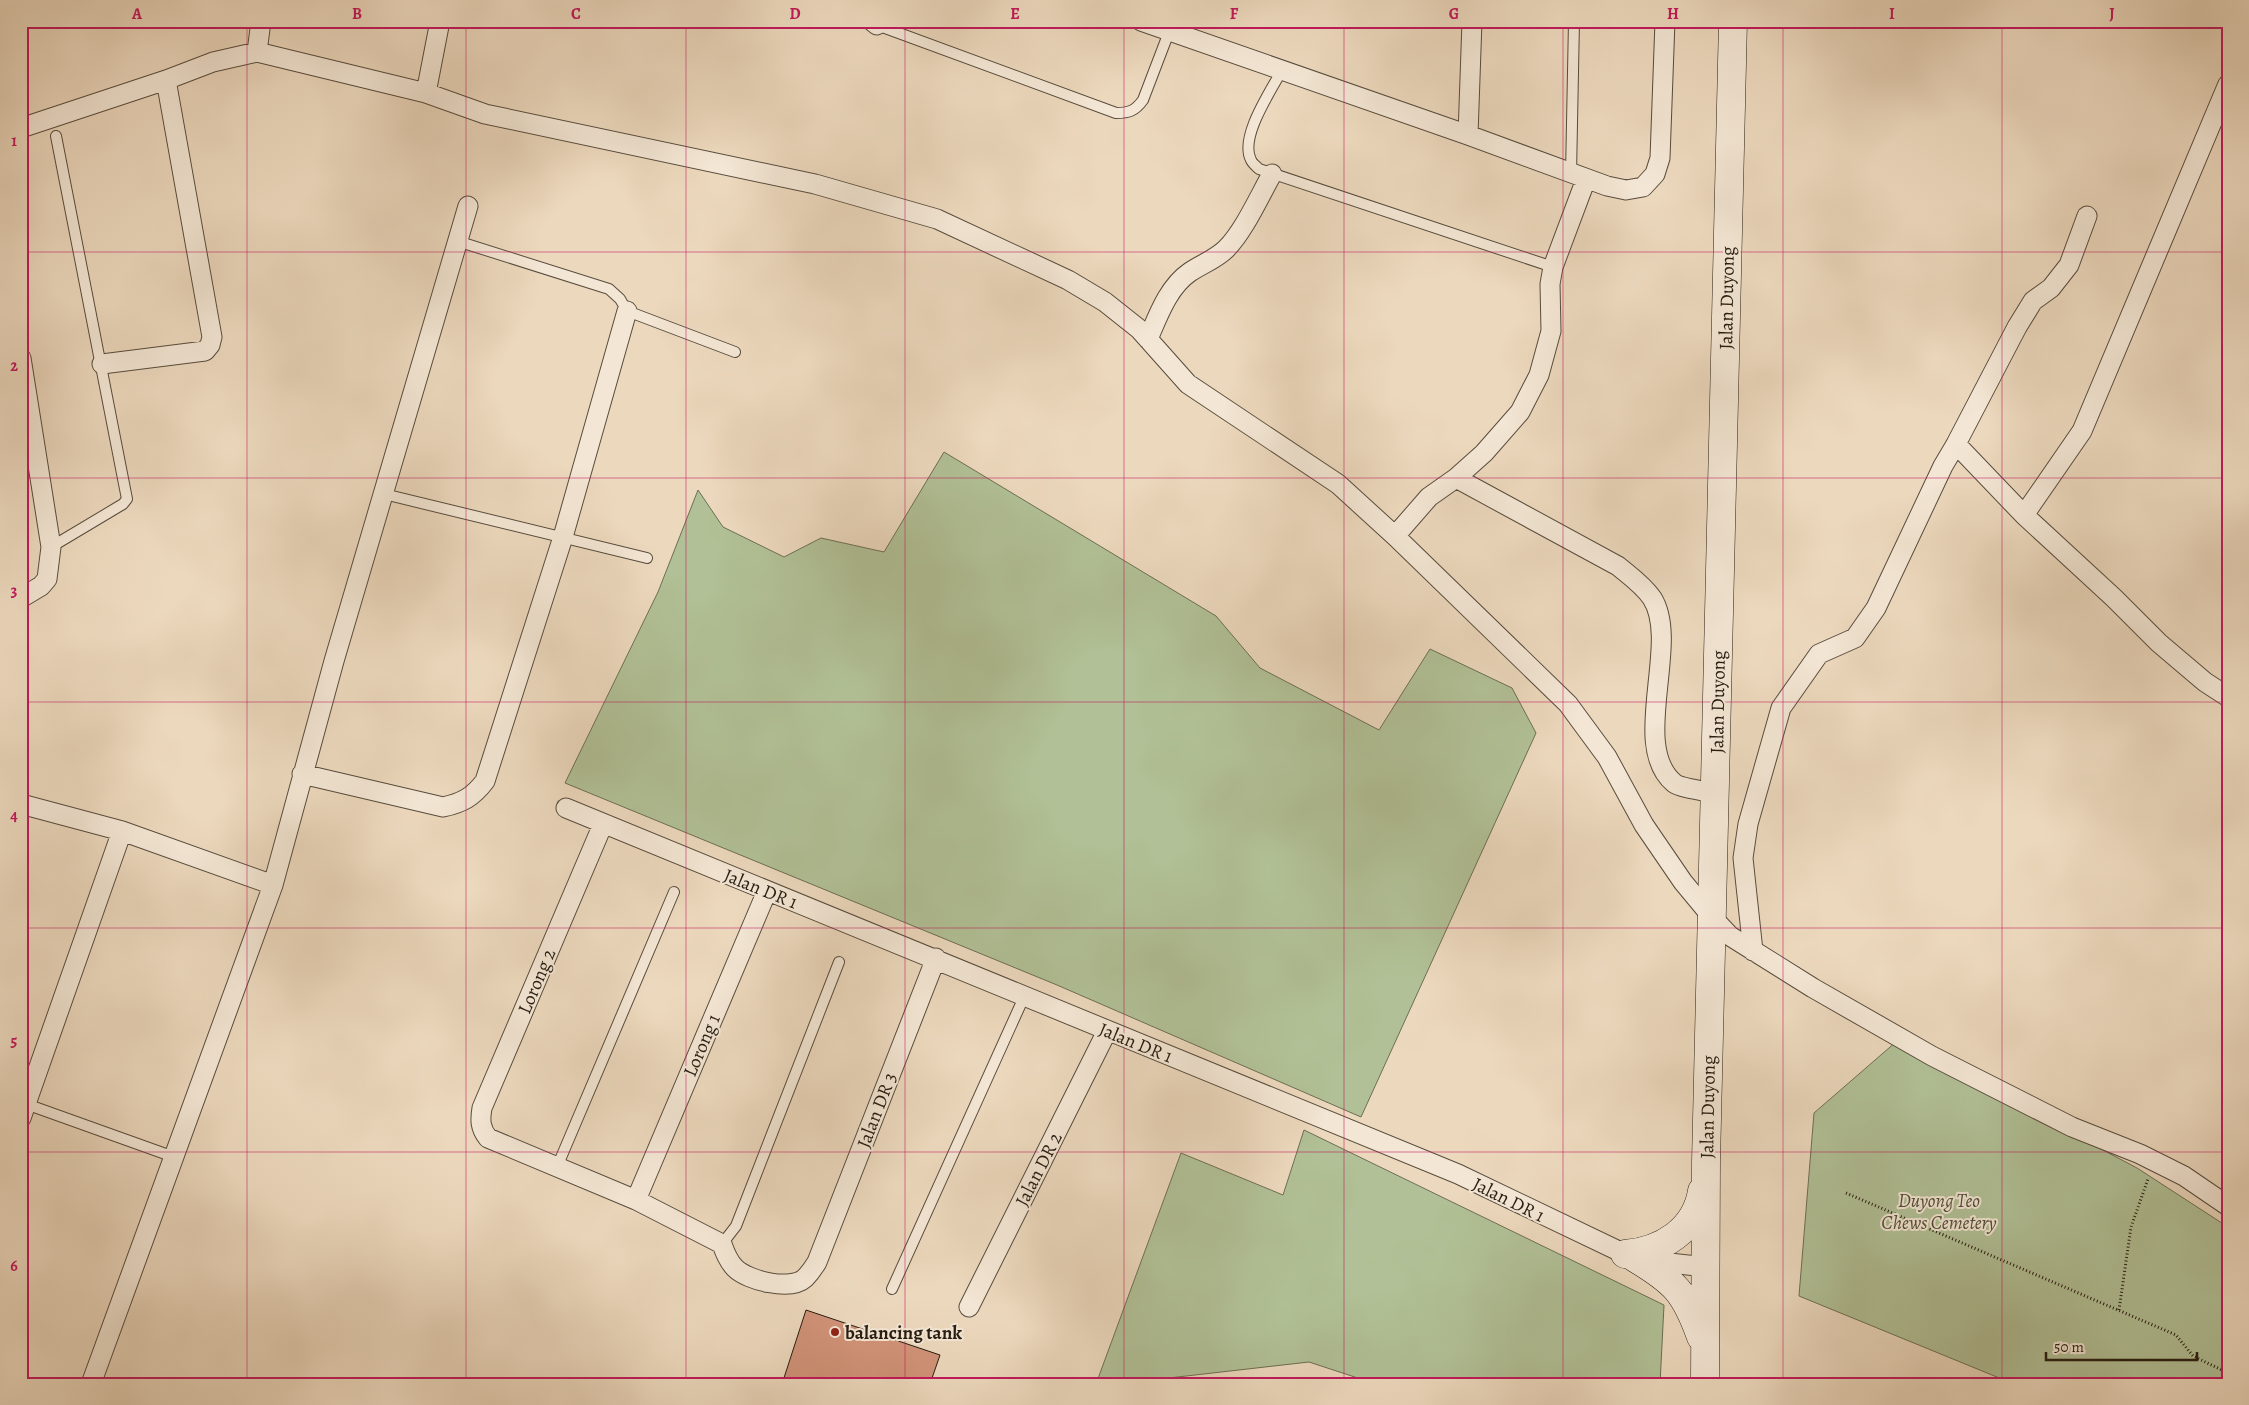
<svg xmlns="http://www.w3.org/2000/svg" width="2249" height="1405" font-family="Alegreya,serif">
<rect width="100%" height="100%" fill="#ecd8bd"/>
<filter id="stains"><feTurbulence type="fractalNoise" baseFrequency=".004" numOctaves="4"/><feColorMatrix values="0 0 0 0 .2 0 0 0 0 .09 0 0 0 0 .02 0 0 0 .5 -.17"/></filter>
<radialGradient id="worn" r=".72"><stop offset=".6" stop-color="#630" stop-opacity="0"/><stop offset="1" stop-color="#630" stop-opacity=".3"/></radialGradient>
<path fill="#b1c096" stroke="#6c6e54" d="M944 452 1216 616 1260 668 1379 730 1430 649 1512 688 1536 733 1361 1117 1057 985 565 783 658 592 698 490 723 527 784 557 821 538 884 552Z
M1897 1041 2137 1168 2228 1227V1384H2014L1799 1296 1814 1113Z
M1304 1130 1664 1305 1660 1384H1376L1309 1362 1116 1384H1096L1181 1153 1283 1195Z"/>
<path fill="#d19379" stroke="#271d12" d="M806 1310 940 1355 930 1384H782Z"/>
<g fill="none" stroke-linecap="round" stroke-linejoin="round">
<g stroke="#584c3d" stroke-width="12">
<path id="service" d="M877 25 1116 113C1129 113 1135 111 1143 100L1169 32
M1282 70C1271 91 1239 137 1251 160 1252 163 1256 166 1259 169L1553 267
M1571 174 1574 21
M457 241 609 289 620 299 627 311 735 352
M384 494 647 558
M51 547 123 504 127 499 56 136
M26 1104 174 1157
M557 1167 674 892
M722 1244 736 1226 839 962
M892 1289 1024 997"/>
</g>
<g stroke="#584c3d" stroke-width="21">
<path id="minor" d="M872 21 877 25
M1141 21 1468 135 1607 186 1626 190 1643 187 1655 174 1660 158 1665 21
M257 52 261 21
M426 93 440 21
M21 128 166 80 213 62 257 52 426 93 485 114 815 184 937 219 1068 280 1105 302 1139 329 1188 384 1338 484 1395 536 1568 704 1607 757 1644 825 1683 882 1712 917 1730 936 1813 988 1932 1056 2072 1127 2140 1154 2184 1176 2228 1206
M1468 135 1472 21
M1148 339C1158 316 1168 287 1190 272 1202 264 1216 259 1226 249 1244 231 1259 197 1272 174
M21 358 51 547 47 579 41 586 21 598
M102 364 205 351 210 345 212 337 166 80
M1956 444 2024 515 2114 598 2159 643 2205 682 2228 697
M1456 478 1618 566C1630 576 1643 585 1652 598 1681 643 1629 745 1674 783 1680 788 1705 791 1714 793
M2024 515 2082 431 2228 84
M1395 536 1429 497 1456 478 1484 453 1520 412 1539 375 1551 331 1550 284 1553 267 1586 179
M302 774 443 807C462 803 473 797 485 781L563 537 627 311
M21 804 122 831 273 885
M566 808 1458 1174 1625 1254 1651 1261 1706 1267
M603 824 482 1108C480 1120 480 1128 488 1138L636 1200 722 1244C725 1253 728 1261 735 1268 748 1281 791 1291 805 1278 810 1273 814 1267 817 1262L936 958
M1753 951 1743 858 1748 824 1781 708 1819 654 1855 638 1876 608 1943 466 1956 444 2017 327 2033 301 2051 288 2069 265 2087 216
M21 1118 122 831
M636 1200 767 891
M969 1307 1107 1031
M91 1384 273 885 334 661 468 206"/>
</g>
<g stroke="#271d12" stroke-width="29">
<path id="secondary" d="M1625 1254C1662 1251 1696 1230 1702 1191
M1635 1258C1675 1282 1685 1292 1701 1337
M1705 1384 1706 1162 1733 21"/>
</g>
<path stroke="#271d12" stroke-width="3" stroke-dasharray="1 2.5" stroke-linecap="butt" d="M1846 1193 2176 1335 2193 1356 2228 1373
M2119 1310 2131 1227 2148 1179"/>
<use href="#service" stroke="#f3e6d4" stroke-width="10"/>
<use href="#minor" stroke="#f3e6d4" stroke-width="19"/>
<use href="#secondary" stroke="#f3e6d4" stroke-width="28"/>
</g>
<path fill="none" stroke="#c2185b" stroke-width="1" stroke-opacity="0.55" d="M247 21V1384M466 21V1384M686 21V1384M905 21V1384M1124 21V1384M1344 21V1384M1563 21V1384M1783 21V1384M2002 21V1384M21 252H2228M21 478H2228M21 702H2228M21 928H2228M21 1152H2228"/>
<circle fill="#8f2418" stroke="#f3e6d4" stroke-width="2" cx="835" cy="1332" r="5"/>
<g text-anchor="middle" stroke-width="4" stroke-linejoin="round" paint-order="stroke">
<g font-size="19" fill="#271d12" stroke="#f3e6d4">
<text transform="translate(1726 298) rotate(-89)" y="7">Jalan Duyong</text>
<text transform="translate(1717 702) rotate(-89)" y="7">Jalan Duyong</text>
<text transform="translate(761 888) rotate(22)" y="7">Jalan DR 1</text>
<text transform="translate(536 981) rotate(-67)" y="7">Lorong 2</text>
<text transform="translate(1136 1042) rotate(22)" y="7">Jalan DR 1</text>
<text transform="translate(701 1045) rotate(-67)" y="7">Lorong 1</text>
<text transform="translate(1707 1107) rotate(-89)" y="7">Jalan Duyong</text>
<text transform="translate(876 1110) rotate(-69)" y="7">Jalan DR 3</text>
<text transform="translate(1038 1169) rotate(-63)" y="7">Jalan DR 2</text>
<text transform="translate(1509 1199) rotate(26)" y="7">Jalan DR 1</text>
</g>
<g font-size="19" font-style="italic" fill="#504e3a" stroke="#f3e6d4">
<text x="1939" y="1207">Duyong Teo<tspan x="1939" dy="22">Chews Cemetery</tspan></text>
</g>
<g font-size="19" font-weight="bold" fill="#271d12" stroke="#f3e6d4" text-anchor="start">
<text x="845" y="1339">balancing tank</text>
</g>
</g>
<rect width="2249" height="1405" fill="none" stroke="#ecd8bd" stroke-width="55"/>
<path d="M2046 1352v8h151v-8" fill="none" stroke="#271d12" stroke-width="2.5"/>
<text x="2054" y="1352" font-size="15" fill="#271d12" stroke="#f3e6d4" stroke-width="4" paint-order="stroke">50 m</text>
<rect x="28" y="28" width="2194" height="1350" fill="none" stroke="#c2185b" stroke-width="2"/>
<g font-size="16" text-anchor="middle" font-weight="bold" fill="#c2185b">
<text x="137" y="19">A</text>
<text x="357" y="19">B</text>
<text x="576" y="19">C</text>
<text x="795" y="19">D</text>
<text x="1015" y="19">E</text>
<text x="1234" y="19">F</text>
<text x="1454" y="19">G</text>
<text x="1673" y="19">H</text>
<text x="1892" y="19">I</text>
<text x="2112" y="19">J</text>
<text x="14" y="146">1</text>
<text x="14" y="371">2</text>
<text x="14" y="596">3</text>
<text x="14" y="821">4</text>
<text x="14" y="1046">5</text>
<text x="14" y="1271">6</text>
</g>
<rect width="100%" height="100%" filter="url(#stains)"/>
<rect width="100%" height="100%" fill="url(#worn)"/>
</svg>
